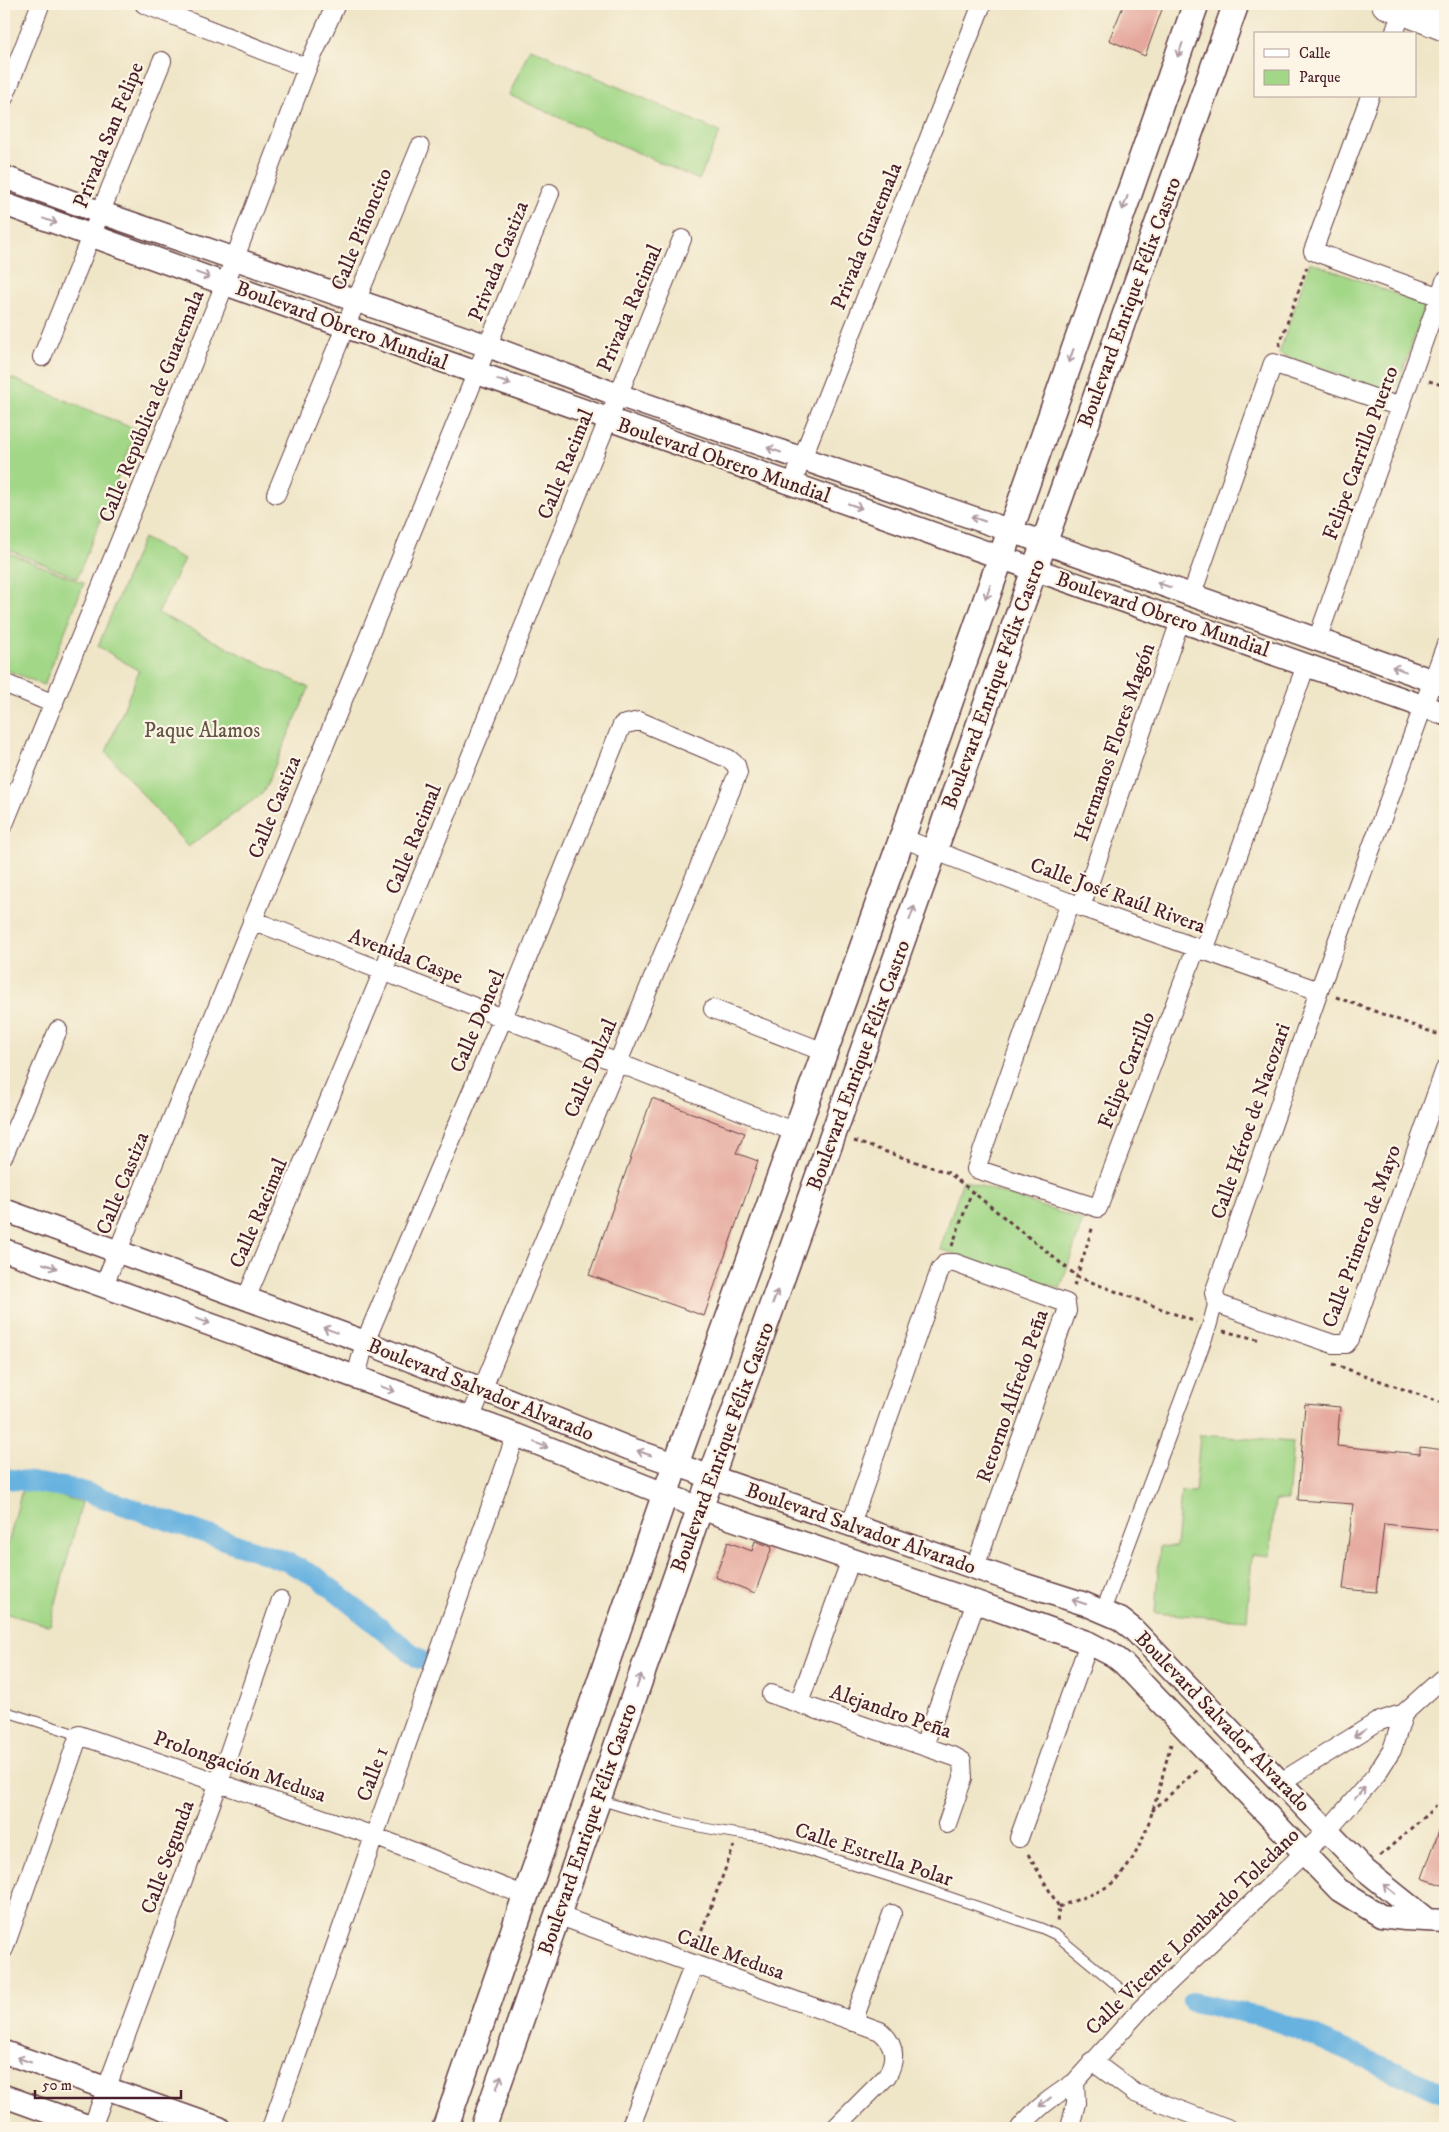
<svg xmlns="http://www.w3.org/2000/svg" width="1449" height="2132" font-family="'IM FELL DW Pica',serif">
<rect width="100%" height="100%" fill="#fcf5e5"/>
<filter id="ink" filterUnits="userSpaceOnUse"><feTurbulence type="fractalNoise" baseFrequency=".02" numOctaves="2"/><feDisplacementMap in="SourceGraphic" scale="10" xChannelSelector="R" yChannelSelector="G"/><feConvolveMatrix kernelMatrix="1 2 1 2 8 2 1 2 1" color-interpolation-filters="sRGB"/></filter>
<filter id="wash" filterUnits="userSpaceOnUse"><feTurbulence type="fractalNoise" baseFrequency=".0096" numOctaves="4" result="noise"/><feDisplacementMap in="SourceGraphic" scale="20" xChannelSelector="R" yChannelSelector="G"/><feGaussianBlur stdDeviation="1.12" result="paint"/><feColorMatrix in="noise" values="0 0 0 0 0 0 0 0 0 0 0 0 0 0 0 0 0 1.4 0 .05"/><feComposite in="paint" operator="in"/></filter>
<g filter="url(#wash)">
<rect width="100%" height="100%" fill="#efe5c7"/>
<path fill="#a2d787" stroke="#767b59" d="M530 48 720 132 699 180 509 95Z
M1310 262 1425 305 1395 394 1279 354Z
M4 375 137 430 77 578 4 548Z
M143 538 184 559 158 613 309 688 263 793 188 847 106 752 139 671 98 646Z
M4 551 84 583 44 685 4 669Z
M963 1180 1083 1220 1060 1289 940 1249Z
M1200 1435 1293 1442 1288 1500H1275L1270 1556 1252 1554 1247 1620 1155 1613 1160 1546 1176 1547 1181 1491 1195 1492Z
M23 1486 82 1502 50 1626 4 1613V1560Z"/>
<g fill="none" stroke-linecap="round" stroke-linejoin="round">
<path stroke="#68b2e0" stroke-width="20" d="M4 1478 76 1489 285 1561 317 1577 419 1659
M1192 2002 1260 2016 1300 2030 1445 2094"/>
</g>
<g id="blocks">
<path fill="#e5a69b" d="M1124 4H1164L1145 56 1109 40Z
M652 1098 745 1133 736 1153 758 1161 704 1316 589 1275Z
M1305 1404 1340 1407 1337 1446 1420 1454V1447L1445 1450 1444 1530 1384 1524 1376 1592 1343 1589 1353 1504 1298 1500Z
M755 1541 772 1547 755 1593 715 1577 728 1542 752 1551Z
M1442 1823 1445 1824V1886L1422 1878Z"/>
</g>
</g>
<g filter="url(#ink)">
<use href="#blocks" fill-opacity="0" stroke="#633d42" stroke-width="1"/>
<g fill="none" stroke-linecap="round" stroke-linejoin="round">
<g stroke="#633d42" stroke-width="11">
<path id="service" d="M4 1711 79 1735
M600 1800C654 1817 709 1832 765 1837L906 1882 1041 1928 1056 1935 1120 1988"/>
</g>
<g stroke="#633d42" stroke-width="16">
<path id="pedestrian" d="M1103 1611 1209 1327 1216 1301"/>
</g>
<g stroke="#633d42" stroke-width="20">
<path id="minor" d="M144 4 307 68
M1394 34 1402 11
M1370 96 1313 251 1440 297
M4 98 39 8
M42 357 162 61
M792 484 982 4
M276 494 420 147
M1192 594 1273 363 1400 407
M1317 640 1445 281
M1445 647 1319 991 1214 1293 1216 1301 1221 1305 1333 1344H1346L1350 1339 1445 1069
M4 683 54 704
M4 824 225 284 307 68 336 4
M902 838 1081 907 1319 991
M1070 902 976 1169 1098 1208 1196 948
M1081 907 1180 621
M252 920 795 1132
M1204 951 1306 665
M713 1009 824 1052
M4 1155 58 1030
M104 1285 550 193
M246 1299 383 971 682 239
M356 1377 365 1342 503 1018 622 725 639 721 729 759 736 765 738 773 470 1419
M851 1524 940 1270 946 1263H955L1066 1303 1067 1311 975 1567
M771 1694 955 1757 962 1761 963 1778 947 1824
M799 1703 851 1559
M924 1746 976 1602
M1281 1782 1377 1722 1404 1713 1445 1676
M1019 1838 1089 1643
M557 1915 880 2031C895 2044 897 2058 887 2076L835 2128
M4 1949 79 1735 374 1836 526 1896
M853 2022 892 1914
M1092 2061 1135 2093 1227 2128
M1075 2082 1141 2009 1328 1830 1376 1775 1392 1750 1404 1713
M92 2128 219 1782 281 1600
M271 2128 516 1435
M630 2128 694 1964
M1020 2128C1036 2108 1054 2096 1075 2082L1076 2103 1070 2128"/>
</g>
<g stroke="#633d42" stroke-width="25">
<path id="tertiary" d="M4 177 102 213 488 346 618 395 994 525 1445 685
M4 204 256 295 1445 714
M4 1210 365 1342 628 1448 1019 1583 1085 1604 1120 1619 1133 1629 1365 1870 1426 1919
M4 1250 516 1435 700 1508 976 1602 1089 1643 1114 1656 1124 1664 1339 1890 1381 1916 1405 1919 1445 1921
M4 2052 219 2128
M4 2096 93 2128"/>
</g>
<g stroke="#633d42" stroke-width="28">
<path id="secondary" d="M445 2128 665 1494 902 838 1196 4
M483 2128 700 1508 1236 4"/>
</g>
<g stroke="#633d42" stroke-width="30">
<path id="primary" d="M1386 4 1445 27"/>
</g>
<path stroke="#633d42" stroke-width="3" stroke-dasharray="4 4" stroke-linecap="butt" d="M1279 346 1307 267
M1429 381 1445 386
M1336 997 1445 1037
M854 1141 949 1173 1078 1277 1196 1322
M952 1246 972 1191
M1074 1286 1093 1226
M1223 1331 1261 1340
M1333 1364 1445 1404
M1152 1811 1197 1770
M1028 1854 1059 1907 1057 1922
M1380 1856 1445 1798
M1059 1907C1074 1900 1094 1895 1108 1886 1146 1861 1159 1785 1171 1744
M696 1946 734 1846"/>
<use href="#service" stroke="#fff" stroke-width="9"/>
<use href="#pedestrian" stroke="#fff" stroke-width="14"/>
<use href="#minor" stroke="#fff" stroke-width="18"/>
<use href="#tertiary" stroke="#fff" stroke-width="22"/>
<use href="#secondary" stroke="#fff" stroke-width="25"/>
<use href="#primary" stroke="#fff" stroke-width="28"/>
</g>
<defs><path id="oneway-shaft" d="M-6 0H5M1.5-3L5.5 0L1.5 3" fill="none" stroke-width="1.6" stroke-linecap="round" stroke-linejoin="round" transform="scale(1.25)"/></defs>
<g stroke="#ae9aa0">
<use href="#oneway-shaft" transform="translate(1180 50) rotate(110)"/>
<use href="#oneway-shaft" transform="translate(1125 203) rotate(110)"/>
<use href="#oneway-shaft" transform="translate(50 221) rotate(20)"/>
<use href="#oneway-shaft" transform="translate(203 275) rotate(20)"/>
<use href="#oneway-shaft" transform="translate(1071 356) rotate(110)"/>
<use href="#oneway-shaft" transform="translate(504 382) rotate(19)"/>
<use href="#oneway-shaft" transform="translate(774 450) rotate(-161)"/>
<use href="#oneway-shaft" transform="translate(855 506) rotate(19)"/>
<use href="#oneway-shaft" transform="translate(978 519) rotate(-161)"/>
<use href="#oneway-shaft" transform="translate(1164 585) rotate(-161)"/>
<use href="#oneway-shaft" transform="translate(988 592) rotate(109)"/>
<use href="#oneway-shaft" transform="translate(1399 669) rotate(-160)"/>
<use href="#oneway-shaft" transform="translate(912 913) rotate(-70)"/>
<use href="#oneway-shaft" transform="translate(50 1266) rotate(19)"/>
<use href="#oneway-shaft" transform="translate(775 1297) rotate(-70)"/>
<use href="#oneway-shaft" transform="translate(203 1321) rotate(20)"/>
<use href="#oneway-shaft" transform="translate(330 1330) rotate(-160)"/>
<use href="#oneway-shaft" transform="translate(388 1389) rotate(20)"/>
<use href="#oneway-shaft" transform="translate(541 1445) rotate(22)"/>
<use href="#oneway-shaft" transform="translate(644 1453) rotate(-161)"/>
<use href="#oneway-shaft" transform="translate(1079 1602) rotate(-162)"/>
<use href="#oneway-shaft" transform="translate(639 1681) rotate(-71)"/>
<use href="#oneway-shaft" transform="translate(1360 1733) rotate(148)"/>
<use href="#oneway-shaft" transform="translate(1360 1793) rotate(-49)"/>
<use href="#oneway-shaft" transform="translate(1389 1889) rotate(-141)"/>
<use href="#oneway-shaft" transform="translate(24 2060) rotate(-161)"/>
<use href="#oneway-shaft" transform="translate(499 2082) rotate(-71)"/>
<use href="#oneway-shaft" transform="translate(1045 2102) rotate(142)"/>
</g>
</g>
<g text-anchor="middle" stroke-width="4.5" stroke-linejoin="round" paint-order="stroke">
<g font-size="21" fill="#4a1f2b" stroke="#fcf5e5">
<text transform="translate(108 135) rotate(-68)" y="7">Privada San Felipe</text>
<text transform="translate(361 229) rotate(-68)" y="7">Calle Piñoncito</text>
<text transform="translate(866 236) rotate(-68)" y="7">Privada Guatemala</text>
<text transform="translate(498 261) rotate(-68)" y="7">Privada Castiza</text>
<text transform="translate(1129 302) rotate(-70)" y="7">Boulevard Enrique Félix Castro</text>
<text transform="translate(629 308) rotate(-67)" y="7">Privada Racimal</text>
<text transform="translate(342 325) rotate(20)" y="7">Boulevard Obrero Mundial</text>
<text transform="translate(151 406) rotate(-68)" y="7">Calle República de Guatemala</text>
<text transform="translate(1360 453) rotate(-70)" y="7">Felipe Carrillo Puerto</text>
<text transform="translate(724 460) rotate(19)" y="7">Boulevard Obrero Mundial</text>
<text transform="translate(565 464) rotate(-68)" y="7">Calle Racimal</text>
<text transform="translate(1163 614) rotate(19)" y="7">Boulevard Obrero Mundial</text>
<text transform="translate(993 684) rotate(-70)" y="7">Boulevard Enrique Félix Castro</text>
<text transform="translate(1114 742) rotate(-71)" y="7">Hermanos Flores Magón</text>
<text transform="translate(274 807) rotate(-68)" y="7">Calle Castiza</text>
<text transform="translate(413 839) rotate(-68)" y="7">Calle Racimal</text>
<text transform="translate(1118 895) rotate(20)" y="7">Calle José Raúl Rivera</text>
<text transform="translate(406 956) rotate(21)" y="7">Avenida Caspe</text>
<text transform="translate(477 1021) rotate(-67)" y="7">Calle Doncel</text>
<text transform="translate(858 1065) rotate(-70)" y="7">Boulevard Enrique Félix Castro</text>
<text transform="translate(590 1068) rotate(-67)" y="7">Calle Dulzal</text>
<text transform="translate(1126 1070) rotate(-69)" y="7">Felipe Carrillo</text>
<text transform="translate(1250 1121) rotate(-71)" y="7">Calle Héroe de Nacozari</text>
<text transform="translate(122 1183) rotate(-68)" y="7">Calle Castiza</text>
<text transform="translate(258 1213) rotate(-67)" y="7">Calle Racimal</text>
<text transform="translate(1361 1236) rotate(-70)" y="7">Calle Primero de Mayo</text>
<text transform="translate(481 1389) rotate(22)" y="7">Boulevard Salvador Alvarado</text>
<text transform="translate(1012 1396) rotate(-71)" y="7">Retorno Alfredo Peña</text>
<text transform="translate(722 1447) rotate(-70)" y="7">Boulevard Enrique Félix Castro</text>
<text transform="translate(861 1528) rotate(19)" y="7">Boulevard Salvador Alvarado</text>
<text transform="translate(891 1711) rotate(19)" y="7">Alejandro Peña</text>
<text transform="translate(1223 1721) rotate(46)" y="7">Boulevard Salvador Alvarado</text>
<text transform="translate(240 1766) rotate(19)" y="7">Prolongación Medusa</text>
<text transform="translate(372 1774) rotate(-70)" y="7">Calle 1</text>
<text transform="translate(587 1829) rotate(-71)" y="7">Boulevard Enrique Félix Castro</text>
<text transform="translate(874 1854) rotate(18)" y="7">Calle Estrella Polar</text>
<text transform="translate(167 1857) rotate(-70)" y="7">Calle Segunda</text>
<text transform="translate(1192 1931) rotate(-44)" y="7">Calle Vicente Lombardo Toledano</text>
<text transform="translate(731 1954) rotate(20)" y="7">Calle Medusa</text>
</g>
<g font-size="21" fill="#645647" stroke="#fcf5e5">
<text x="202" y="737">Paque Alamos</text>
</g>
</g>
<rect width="1449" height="2132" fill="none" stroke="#fcf5e5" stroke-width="20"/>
<rect x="1254" y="32" width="162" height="65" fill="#fcf5e5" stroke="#b59f9b"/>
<rect x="1264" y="49" width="25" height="8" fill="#ffffff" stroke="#b59f9b"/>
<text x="1299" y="58" font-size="15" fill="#4a1f2b">Calle</text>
<rect x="1264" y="70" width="25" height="15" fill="#a2d787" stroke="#b59f9b"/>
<text x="1299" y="82" font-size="15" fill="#4a1f2b">Parque</text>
<path d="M35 2090v8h146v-8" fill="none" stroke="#4a1f2b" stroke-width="2.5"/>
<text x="42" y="2090" font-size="15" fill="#4a1f2b" stroke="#fcf5e5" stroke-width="4" paint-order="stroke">50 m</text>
</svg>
